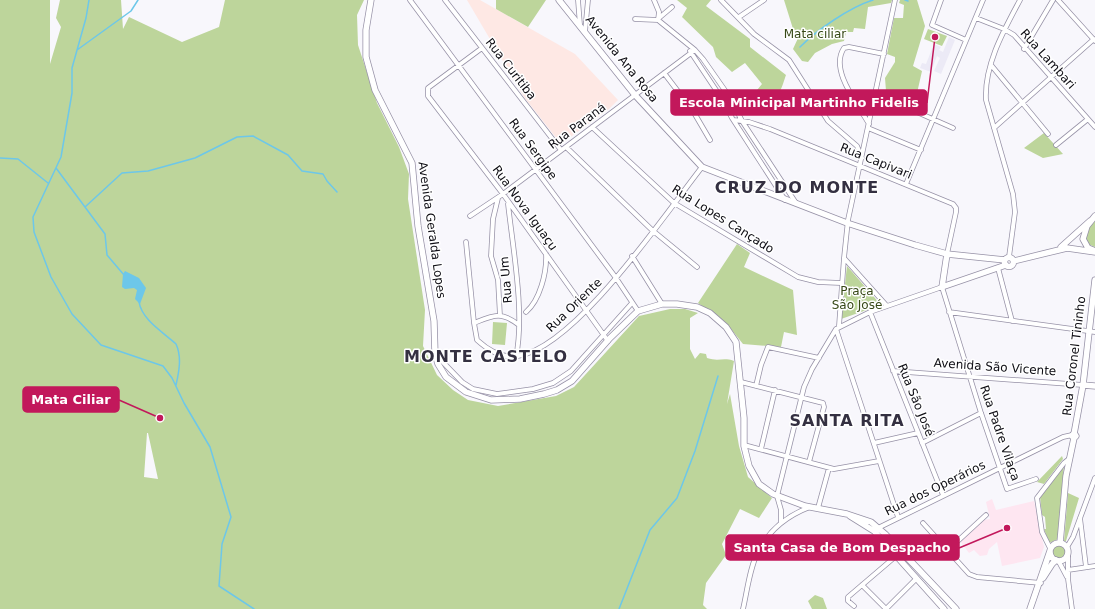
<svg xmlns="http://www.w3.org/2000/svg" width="1095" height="609" font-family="'DejaVu Sans',sans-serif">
<rect width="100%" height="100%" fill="#f8f7fc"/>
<path fill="#eceaf6" d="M949 37 955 40 941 74 934 71 940 58 937 56 931 72 920 68 922 63 926 64 934 44 941 47 939 50 943 52Z"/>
<path fill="#fee8e4" d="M467 0H480L575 54 618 100 609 109 561 144 524 97Z"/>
<path fill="#fee6f1" d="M992 499 996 510 1034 501 1044 547 1040 558 1002 566 997 542 989 549 987 555 980 556 974 550 969 553 960 541 984 520 990 519 986 502Z"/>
<path fill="#bdd59b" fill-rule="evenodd" d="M0 0H50V64L61 27 56 18 60 0H121L123 29 129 17 182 42 219 27 225 0H364L357 15 358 45 377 103 399 147 409 174 408 199 425 310 423 346 437 375 453 390 468 400 498 406 556 396 574 387 639 316 670 309H685L698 313 690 318V349L695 359 700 353 706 354 707 358C719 362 723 357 734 361L727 404 730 394 739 446 748 477 772 498 759 518 740 509 722 544 726 555 706 583 703 605 707 609H0ZM147 433H148L158 479 144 477Z
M496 0H546L528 27 496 9Z
M677 0H711L706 6 750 39V47L786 75C782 86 780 99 767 102L762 97 755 101 753 95 762 84 745 63 732 72 716 57 713 47 682 17 687 8Z
M784 0H892L891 3 868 7 865 29 854 28 853 32H846L844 41 832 44 815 53 808 62 802 61 793 49 799 36 794 32Z
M900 0H917L925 26 913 66 922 71 915 102 886 91 885 78 895 62V57L887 54 894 18H903L904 5 899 3Z
M928 29 947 36 942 46 924 39Z
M1044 133 1063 154 1043 158 1024 148Z
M1095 220V247L1088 244 1085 240 1086 231Z
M737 244 750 253 744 267 793 290 797 335 784 332 781 347 743 344 727 324 698 303Z
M847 266 881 305 841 319Z
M493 322 507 323 505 345 492 344Z
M1062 456 1063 459 1044 484 1037 482Z
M1064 465 1058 539 1049 543 1044 529H1046L1045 517 1042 515 1040 497Z
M1068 493 1079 498 1066 541H1064Z
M1051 552a8 8 0 1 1 16 0a8 8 0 1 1-16 0Z
M815 595 823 598 827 609H812L808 601Z"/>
<path fill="#6dc7e9" d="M125 271 139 278 146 288 140 304 135 299 137 290 134 288 125 289 122 287 123 274Z"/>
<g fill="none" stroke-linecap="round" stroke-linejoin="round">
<path stroke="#6dc7e9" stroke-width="1.5" d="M89 0 86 18 72 68V93L61 157 33 217 34 232 51 277 72 314 101 345 163 366 172 378 184 403 210 447 231 517 222 544 219 586 254 609
M905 0 908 1
M800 47C817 30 850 7 873 0
M77 50 131 11 138 0
M0 158 18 159 48 183
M56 168 105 234 107 255 124 275
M85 207 122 173 148 171 195 158 237 137 253 136 288 155 302 171 323 174 327 181 337 192
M139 302C142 320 163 332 176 344 182 357 179 372 176 385
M619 609 650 530 677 498 695 451 718 376"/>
<g stroke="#9792a7" stroke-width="5.5">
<path id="minor" d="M410 0 616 278 638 311
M445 0 561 150
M578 0 580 25
M654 0 659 12 658 20 695 50 703 59 731 99 742 121 796 203
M721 0 754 34 789 60 828 121 857 146 862 158
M941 0 932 25 966 40
M1058 0 1095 41
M739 17 764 0
M659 18 672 7
M976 18 1004 29 1014 35 1095 127
M635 19 658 20
M585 32 588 0
M482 48 428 88V96L503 194 608 341
M1024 49 1053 0
M690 51 722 99 732 118 785 200
M991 65 1048 134
M664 73 693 111 710 140
M876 94 953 128
M734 120 749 122 770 129 953 204 956 208V212L947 254
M869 124C858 104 829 70 844 48L849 47 884 54
M592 127 674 203 798 277 818 282 841 283
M868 128 921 150
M994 128 1094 39
M1056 145 1088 119
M566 147 652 230 697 267
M906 184 983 0
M498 198 493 219 491 256 498 280 500 316
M508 204C513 249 525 313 516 357
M470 216 503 194 695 50
M466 242 474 323
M632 256 662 304
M1009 257 1015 212 1013 194 986 100C984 65 1004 30 1020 0
M844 258 848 220 895 0
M998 268 1012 321
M526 312C540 300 547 272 546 254
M870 312 943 495
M949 312 1095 332
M519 325C501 311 494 315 474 323L477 340C488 350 502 359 518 356 576 347 665 214 702 167
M839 326 844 258 887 306
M836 329 898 517
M436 355 462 382 473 389 497 394 533 389 553 383 571 371 632 303
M893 371 1083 385
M741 382 823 403 824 407 809 462
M756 386 761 365 768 347 819 358
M874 443 918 433
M922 443 981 413
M744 445 834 469 879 461
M761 449 775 390
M818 508 829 468
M1080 518 1086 567
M781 522V510L777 496 804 387 812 369 836 329 870 312 942 287 981 413 1007 489 1036 479
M923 523 969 574 977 577 1041 583
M876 529 1063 437 1072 435
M1067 547 1073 537 1095 478
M1050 548 1042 532 1037 498 1064 463 1069 459
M948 550 986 515
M1068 553V579L1072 609
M1058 560 1067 577
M1068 570 1095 566
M862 585 886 609
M854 606 848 601V597L896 556
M743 609C747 592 750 565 759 550 770 529 789 515 810 507
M886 609 916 579"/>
</g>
<g stroke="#9792a7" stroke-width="7">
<path id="secondary" d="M371 0 366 30V57L375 90 412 163 418 226 434 321 435 354 438 364 446 377 466 392 491 400 520 399 544 394 557 390 572 381 610 338 638 311 662 304H677L697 307 710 313 726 327 736 342 744 418V446L749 466 759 484 773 494 805 506 847 514 871 522 885 534 956 609
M559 0 635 95 702 167 847 223 915 245 947 254 1005 260
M1061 247 1090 221
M1093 250 1088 248 1083 239 1087 226 1095 216
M1004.5 262a4.5 4.5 0 1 1 9 0a4.5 4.5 0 1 1-9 0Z
M1014 261 1067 248 1095 252
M942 287 1006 265
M942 287 947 254
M1083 385 1095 386
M1074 434 1083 385 1095 280
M850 516 874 531 944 609
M1050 552a9 9 0 1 1 18 0a9 9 0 1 1-18 0Z
M1060 543 1066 476 1074 438 1076 436 1074 433 1072 436 1074 438
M1043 578 1052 564 1056 560
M1030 609 1050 551"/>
</g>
<use href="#minor" stroke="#fff" stroke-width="4"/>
<use href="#secondary" stroke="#fff" stroke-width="5.5"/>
</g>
<g text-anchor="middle" stroke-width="3" stroke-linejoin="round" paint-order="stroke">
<g font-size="12" fill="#364816" stroke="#fff">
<text x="815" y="38">Mata ciliar</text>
<text x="857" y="295">Praça<tspan x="857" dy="14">São José</tspan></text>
</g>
<g font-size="12" fill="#0e0d14" stroke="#fff">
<text transform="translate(622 59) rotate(51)" y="4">Avenida Ana Rosa</text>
<text transform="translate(1048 59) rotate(48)" y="4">Rua Lambari</text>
<text transform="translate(511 69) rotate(52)" y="4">Rua Curitiba</text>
<text transform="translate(577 126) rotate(-37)" y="4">Rua Paraná</text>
<text transform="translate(533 149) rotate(54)" y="4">Rua Sergipe</text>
<text transform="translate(876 161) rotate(22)" y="4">Rua Capivari</text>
<text transform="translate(525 208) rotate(54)" y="4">Rua Nova Iguaçu</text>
<text transform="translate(723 219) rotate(32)" y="4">Rua Lopes Cançado</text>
<text transform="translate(432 230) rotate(82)" y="4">Avenida Geralda Lopes</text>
<text transform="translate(506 280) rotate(-95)" y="4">Rua Um</text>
<text transform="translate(574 305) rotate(-44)" y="4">Rua Oriente</text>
<text transform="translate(1074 356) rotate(-83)" y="4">Rua Coronel Tininho</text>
<text transform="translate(995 367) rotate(4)" y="4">Avenida São Vicente</text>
<text transform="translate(916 400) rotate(68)" y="4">Rua São José</text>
<text transform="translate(1000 433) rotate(71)" y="4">Rua Padre Vilaça</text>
<text transform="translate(935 488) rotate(-26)" y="4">Rua dos Operários</text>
</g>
<g font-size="16" font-weight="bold" letter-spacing="1" fill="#343041" stroke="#fff">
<text x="797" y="193">CRUZ DO MONTE</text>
<text x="486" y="362">MONTE CASTELO</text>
<text x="847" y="426">SANTA RITA</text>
</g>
</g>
<path fill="none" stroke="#c2185b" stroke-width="1.5" d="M935 37L927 103M160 418L119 400M1007 528L959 548"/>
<g fill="#c2185b" stroke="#fff" stroke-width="1.5">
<circle cx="935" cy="37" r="4"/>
<circle cx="160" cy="418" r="4"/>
<circle cx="1007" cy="528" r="4"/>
</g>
<g fill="#c2185b" stroke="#c2185b" stroke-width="1.5">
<rect x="671" y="90" width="256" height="25" rx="4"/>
<rect x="23" y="387" width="96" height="25" rx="4"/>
<rect x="726" y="535" width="233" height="25" rx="4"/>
</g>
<g font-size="13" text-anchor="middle" font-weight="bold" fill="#fff">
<text x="799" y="107">Escola Minicipal Martinho Fidelis</text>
<text x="71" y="404">Mata Ciliar</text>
<text x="842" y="552">Santa Casa de Bom Despacho</text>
</g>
</svg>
